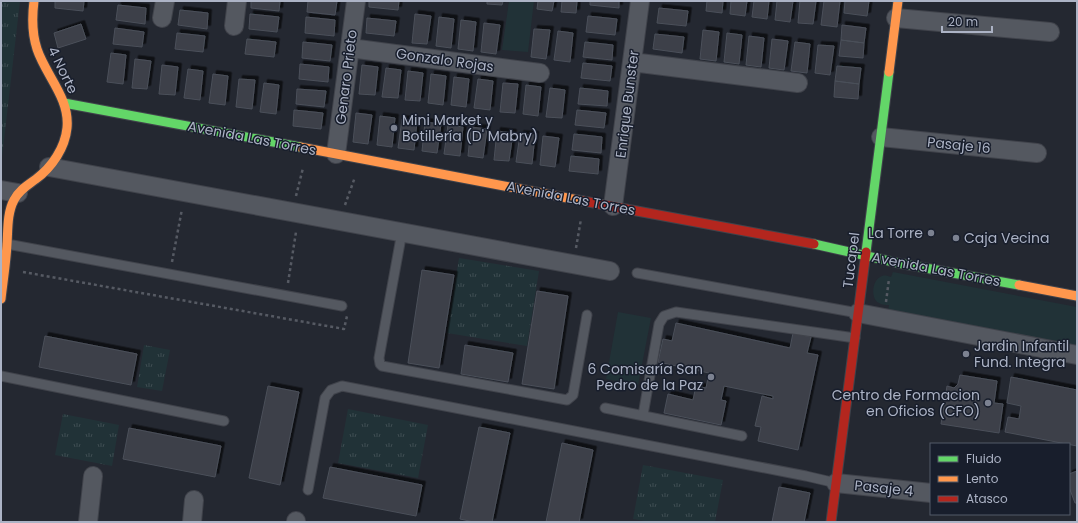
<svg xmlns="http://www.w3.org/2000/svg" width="1078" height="523" font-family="Poppins,sans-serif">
<defs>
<pattern id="grass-tufts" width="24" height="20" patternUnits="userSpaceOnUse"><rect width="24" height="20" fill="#213237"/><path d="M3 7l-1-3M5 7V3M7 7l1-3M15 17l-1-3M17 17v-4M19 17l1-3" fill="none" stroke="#3f4d52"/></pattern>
<filter id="shadow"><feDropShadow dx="3.5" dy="-3.5" stdDeviation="0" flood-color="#0009"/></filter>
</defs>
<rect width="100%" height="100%" fill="#242831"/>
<path fill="url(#grass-tufts)" d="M1 1H20L1 166Z
M459 258 539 271 527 346 447 333Z
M144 345 170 350 162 391 137 387Z
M348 409 428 425 418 478 338 463Z
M63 414 119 425 112 466 55 455Z
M643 465 723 480 715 522H651L633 519Z"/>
<path fill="#213237" d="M509 1H534L528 52 502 50Z
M893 272 1077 307V347L888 311 889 305C886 305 882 305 879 303 870 299 872 279 882 276 885 275 888 276 891 277Z
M618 312 651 318 638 385 606 379Z"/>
<path fill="#3c3f48" stroke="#4b505a" filter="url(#shadow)" d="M55 1H84L83 11 55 8Z
M251 1H280L279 11 251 8Z
M308 1H337L335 15 307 12Z
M369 1H399L398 10 369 7Z
M487 1H503L502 5 487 4Z
M538 1H554L552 11 537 9Z
M562 1H577L576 13 561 12Z
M590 1H619V8L590 5Z
M707 1H723L722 13 706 11Z
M731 1H747L745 16 730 14Z
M754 1H769L767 19 752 17Z
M777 1H793L790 22 775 20Z
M800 1H816L813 24 798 23Z
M824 1H840L837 27 821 25Z
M845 1H869L867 16 844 13Z
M118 5 146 8 145 24 116 20Z
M659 8 688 11 686 26 657 23Z
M180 10 208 13 207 29 178 25Z
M250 14 279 17 277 32 249 29Z
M415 14 431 16 427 44 412 43Z
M588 16 617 19 615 35 586 32Z
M306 17 335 20 334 36 305 33Z
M439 17 454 19 451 48 436 46Z
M367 18 396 21 394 36 366 33Z
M461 20 476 22 473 51 458 49Z
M484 23 500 25 496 54 481 52Z
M81 24 86 39 58 48 54 33Z
M842 25 866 28 864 43 841 40Z
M115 28 144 32 142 47 113 44Z
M534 29 550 30 546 59 531 57Z
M703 30 719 32 716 61 700 59Z
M558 31 573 33 570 62 554 60Z
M177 33 205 36 203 52 175 49Z
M727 33 742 35 739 64 724 62Z
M655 34 684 37 682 53 653 49Z
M749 36 764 38 761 67 746 65Z
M247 39 276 42 274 57 245 54Z
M772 39 788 41 784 70 769 68Z
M841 40 864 43 863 58 839 56Z
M303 42 332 45 330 61 302 58Z
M585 42 613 45 612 60 583 57Z
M795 42 810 44 807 73 791 71Z
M818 45 834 46 830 75 815 73Z
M111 53 126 55 123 84 107 82Z
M135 59 151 61 147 89 132 88Z
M583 63 612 66 610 81 581 78Z
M300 64 329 67 328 82 299 79Z
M162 65 178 67 175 95 159 94Z
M362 65 378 67 375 95 359 94Z
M837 66 861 68 859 84 835 81Z
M386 68 401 70 398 98 382 97Z
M188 69 203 71 200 100 184 98Z
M408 71 423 73 420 101 405 100Z
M213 74 228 76 225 105 209 103Z
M431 74 446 76 443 105 428 103Z
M454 77 469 79 466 107 451 105Z
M239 79 255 80 252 109 236 107Z
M478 79 493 81 490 110 474 108Z
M835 81 859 84 858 99 834 97Z
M264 83 279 85 276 114 260 112Z
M503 83 518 84 515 113 500 112Z
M526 85 541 87 538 116 523 114Z
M550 88 565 90 562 118 546 117Z
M580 88 608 91 607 106 578 104Z
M297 89 326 91 324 107 296 104Z
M294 110 323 113 321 129 293 126Z
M577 110 606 113 604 128 575 125Z
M356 113 372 115 368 144 353 142Z
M380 116 395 118 392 147 377 145Z
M402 119 417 121 414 150 398 148Z
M425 122 441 124 437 153 422 151Z
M448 125 463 127 460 156 444 154Z
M471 127 487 129 483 158 468 156Z
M497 131 513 133 509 161 494 160Z
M520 134 535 135 532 164 516 162Z
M574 134 602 137 601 153 572 150Z
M543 136 559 138 555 167 540 165Z
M571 156 599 159 598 174 569 171Z
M422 270 454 275 439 368 408 363Z
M537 291 568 296 554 389 522 384Z
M676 323 790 348 793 333 811 337 807 353 818 355 798 450 758 441 761 427 755 426 762 396 773 399V396L724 386 721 400 726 401 721 425 664 413 668 394 693 400 696 386 706 388 709 373 658 362 663 339 672 341Z
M45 336 137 354 131 385 39 367Z
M465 345 513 353 508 382 461 374Z
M960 375 997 381 994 403 1003 404 999 433 941 424 947 386 954 388 958 384Z
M1011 377 1077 390V446L1005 432 1008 417 1019 419 1021 406 1007 403Z
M268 386 299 392 280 485 249 478Z
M479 427 510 433 492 522H474L460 519Z
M129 428 221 446 215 477 123 459Z
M562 443 593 450 579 522H546Z
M330 467 422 485 416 516 323 498Z
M1077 471V503H1075L1069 487V474Z
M779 487 810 493 804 522H772Z"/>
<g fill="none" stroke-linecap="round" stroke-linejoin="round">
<g stroke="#40434b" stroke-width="11">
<path id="lane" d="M402 232 379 358 380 364 382 366 567 400 573 395 587 315
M7 244 342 306
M637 273 858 313
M1 376 224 421
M605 408 742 436
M643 415 659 324 664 316 676 312 855 338
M308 490 325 398 331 390 342 386 806 476 836 483"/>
</g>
<g stroke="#40434b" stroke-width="20">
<path id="street" d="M162 18 165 1
M896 18 1050 32
M234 26 237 1
M350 48 540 73
M632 62 798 83
M881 137 1037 153
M336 154 356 1
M49 167 610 271
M1 190 18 193
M613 206 640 1
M858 313 1077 355
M836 483 931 493
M88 522 93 476
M192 522 194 500
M296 522V521"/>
</g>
<g stroke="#40434b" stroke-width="11">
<path id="fast" d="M64 103 300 147
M814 244 898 263 1019 285
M866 252 889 72"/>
</g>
<g stroke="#40434b" stroke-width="11">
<path id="slow" d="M889 72 898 1
M300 147 583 201
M1019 285 1077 296
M1 299C3 281 6 263 7 244 8 230 7 213 14 200 19 190 28 185 36 179 52 167 65 148 67 128 70 98 46 76 37 49 32 34 32 17 34 1"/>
</g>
<g stroke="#40434b" stroke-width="11">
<path id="jam" d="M583 201 814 244
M831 522 866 252"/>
</g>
<path stroke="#565a63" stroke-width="2.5" stroke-dasharray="3 3" stroke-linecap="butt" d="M296 196 303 168
M345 205 355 177
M576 248 581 219
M172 262 182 209
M23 272 344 329 347 316
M288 283 296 232
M886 302 889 279"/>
<use href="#lane" stroke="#545860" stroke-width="9"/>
<use href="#street" stroke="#545860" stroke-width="18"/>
<use href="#fast" stroke="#63d668" stroke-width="9"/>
<use href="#slow" stroke="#ff974d" stroke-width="9"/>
<use href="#jam" stroke="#b3261e" stroke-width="9"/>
</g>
<g fill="#7c8291" stroke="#181e2c" stroke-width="1.5">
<circle cx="394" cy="128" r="4"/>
<circle cx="931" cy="233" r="4"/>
<circle cx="956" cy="238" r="4"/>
<circle cx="966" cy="354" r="4"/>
<circle cx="711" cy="377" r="4"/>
<circle cx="988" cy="403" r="4"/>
</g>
<g text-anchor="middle" stroke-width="3" stroke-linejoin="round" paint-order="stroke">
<g font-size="14" fill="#acb3c5" stroke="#181e2c">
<text transform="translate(445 60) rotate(8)" y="5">Gonzalo Rojas</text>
<text transform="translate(63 70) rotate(64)" y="5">4 Norte</text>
<text transform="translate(346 77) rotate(-83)" y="5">Genaro Prieto</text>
<text transform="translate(627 104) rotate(-83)" y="5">Enrique Bunster</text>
<text transform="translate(252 138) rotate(11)" y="5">Avenida Las Torres</text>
<text transform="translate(959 145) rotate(6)" y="5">Pasaje 16</text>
<text transform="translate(571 198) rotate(11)" y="5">Avenida Las Torres</text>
<text transform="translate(851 260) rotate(-83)" y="5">Tucapel</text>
<text transform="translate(936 269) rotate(11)" y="5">Avenida Las Torres</text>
<text transform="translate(884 488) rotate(6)" y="5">Pasaje 4</text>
</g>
<g font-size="14" fill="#acb3c5" stroke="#181e2c" text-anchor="start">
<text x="402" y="125">Mini Market y<tspan x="402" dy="16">Botillería (D' Mabry)</tspan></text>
<text x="923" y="238" text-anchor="end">La Torre</text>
<text x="964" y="243">Caja Vecina</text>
<text x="974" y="351">Jardin Infantil<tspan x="974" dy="16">Fund. Integra</tspan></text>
<text x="703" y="374" text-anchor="end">6 Comisaría San<tspan x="703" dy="16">Pedro de la Paz</tspan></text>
<text x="980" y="400" text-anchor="end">Centro de Formacion<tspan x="980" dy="16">en Oficios (CFO)</tspan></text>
</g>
</g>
<rect width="1078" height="523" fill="none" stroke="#acb3c5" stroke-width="4"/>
<rect x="930" y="443" width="140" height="72" fill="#181e2c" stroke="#535a69"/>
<rect x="938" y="456" width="20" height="6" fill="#63d668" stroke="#535a69"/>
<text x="966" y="463" font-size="12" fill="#acb3c5">Fluido</text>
<rect x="938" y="476" width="20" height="6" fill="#ff974d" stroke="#535a69"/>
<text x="966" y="483" font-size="12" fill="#acb3c5">Lento</text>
<rect x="938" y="496" width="20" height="6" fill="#b3261e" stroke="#535a69"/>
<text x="966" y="503" font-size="12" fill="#acb3c5">Atasco</text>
<path d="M942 26v6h50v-6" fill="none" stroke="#acb3c5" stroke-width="2"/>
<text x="948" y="26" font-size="12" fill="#acb3c5" stroke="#181e2c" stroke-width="3" paint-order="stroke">20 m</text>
</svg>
